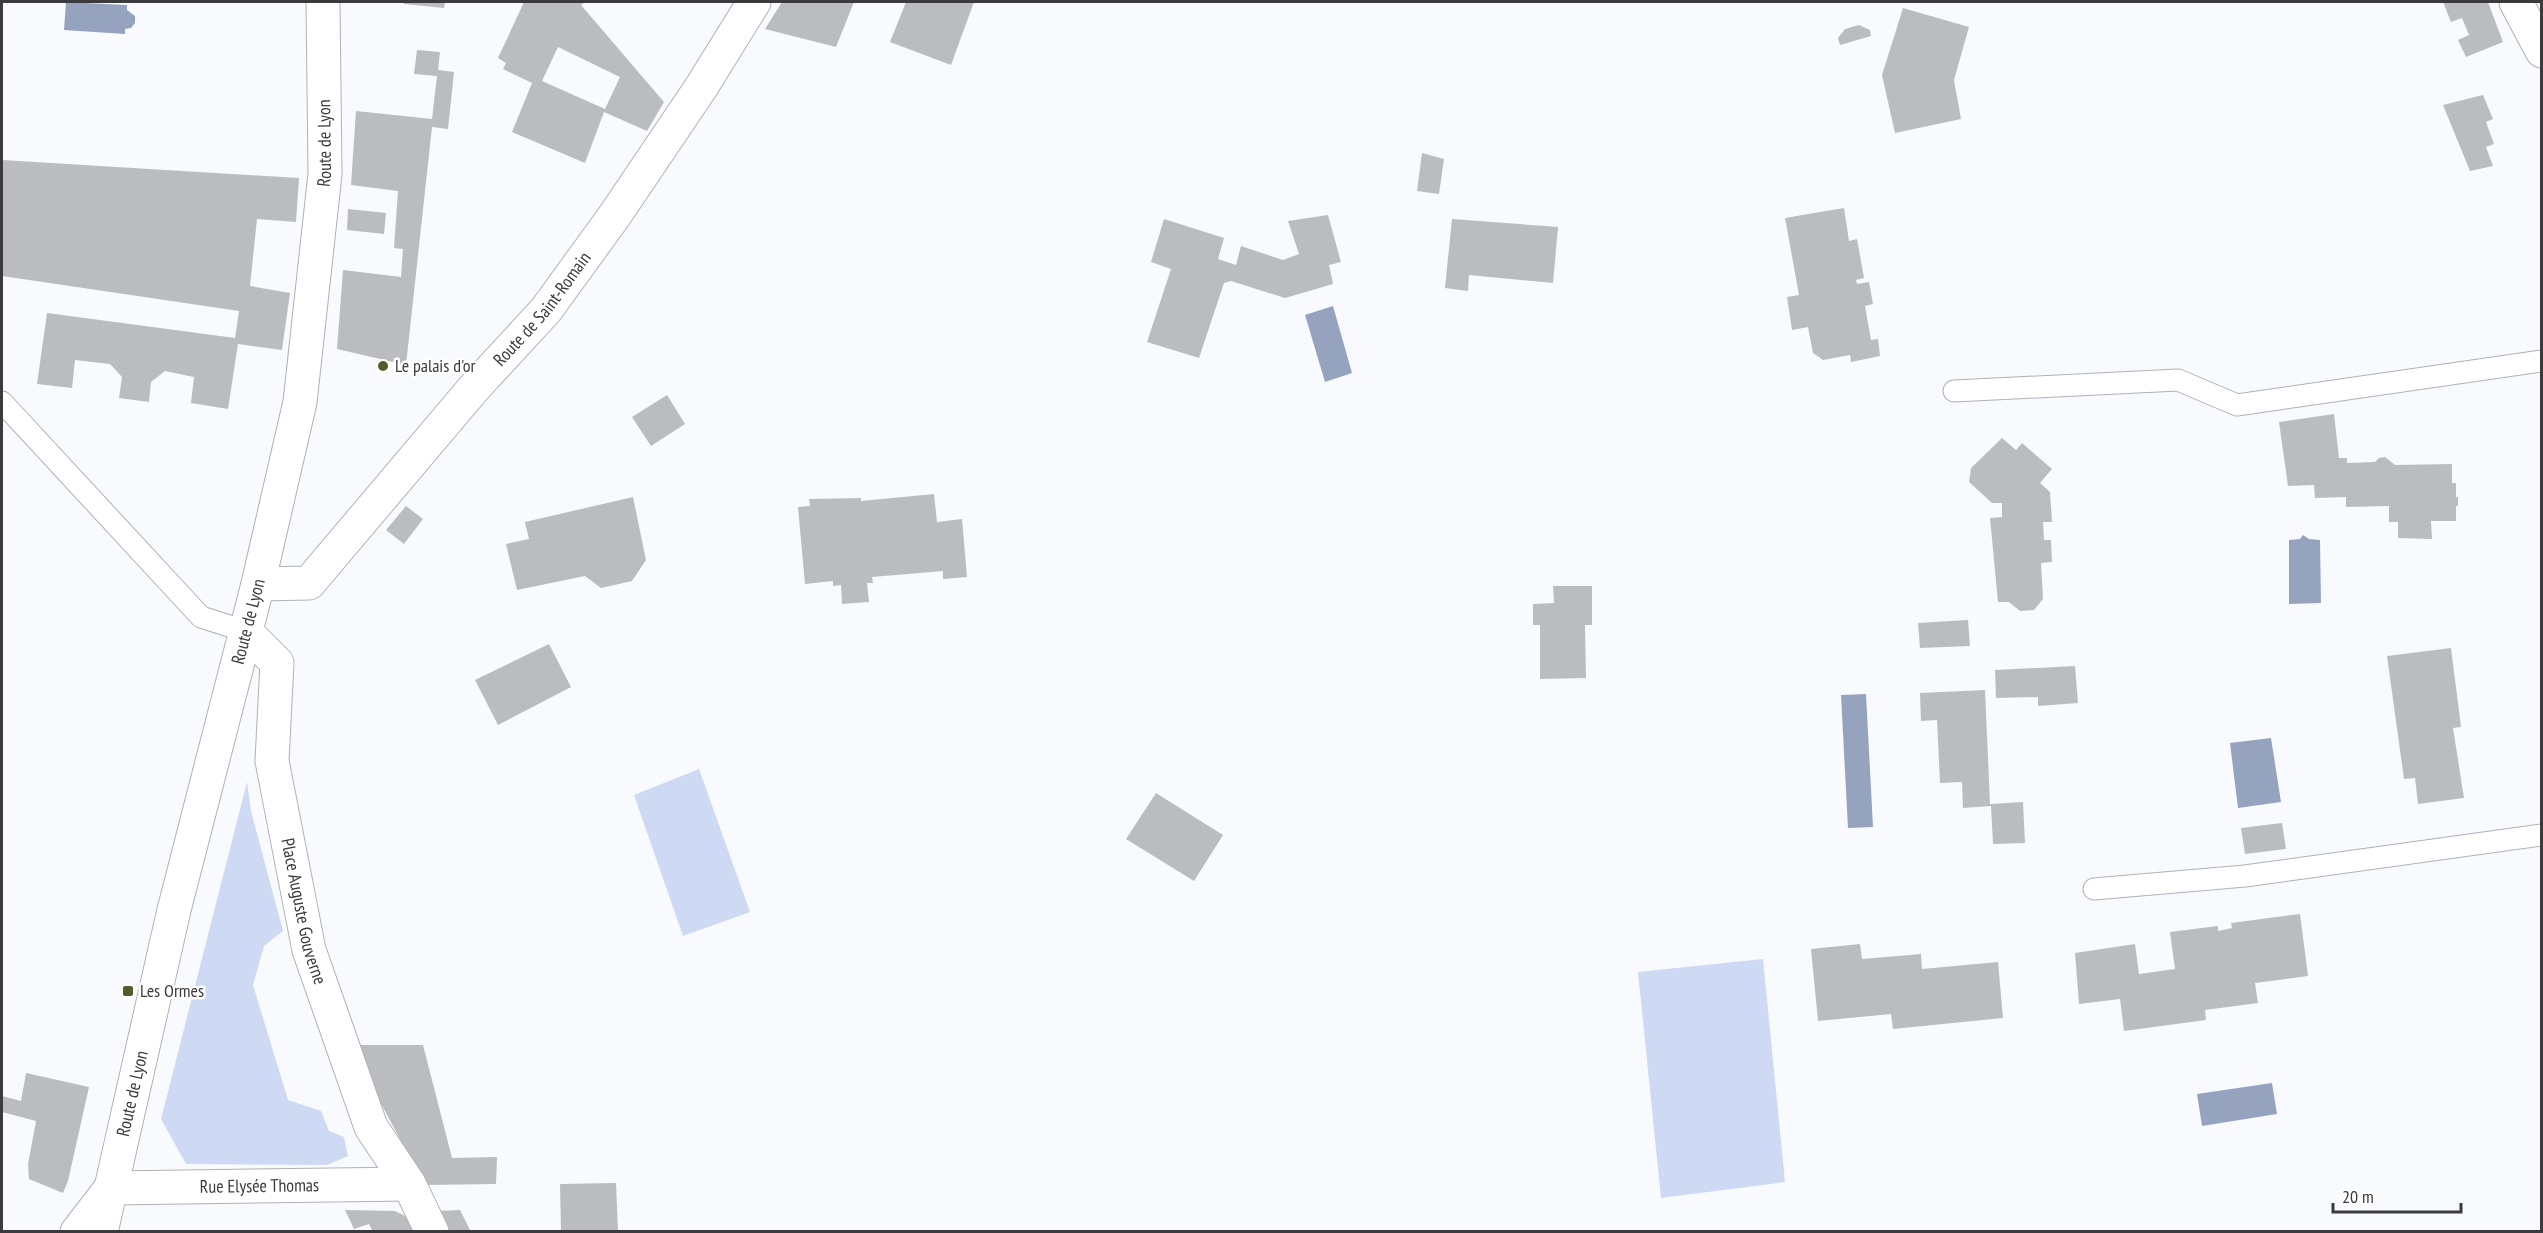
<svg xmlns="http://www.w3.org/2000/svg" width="2543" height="1233" font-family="'PT Sans Narrow',sans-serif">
<rect width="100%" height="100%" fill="#f8fafe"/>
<path fill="#ced9f4" d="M699 769 750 912 683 936 634 795Z
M247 782 251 811 283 931 264 946 253 985 288 1100 321 1111 329 1131 344 1137 348 1156 327 1165 186 1164 161 1119Z
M1763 959 1785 1182 1661 1198 1638 972Z"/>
<path fill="#96a3be" d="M66 2 127 5V10L135 16V23L131 28 125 29V34L64 30Z
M1333 306 1352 373 1325 382 1305 315Z
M2303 535 2309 539 2320 540 2321 603 2289 604V540L2300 539Z
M1866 694 1873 827 1848 828 1841 695Z
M2271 738 2281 802 2238 808 2230 743Z
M2272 1083 2277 1114 2202 1126 2197 1094Z"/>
<path fill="#babcc0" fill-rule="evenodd" d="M404 2H445L444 8 404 4Z
M524 2H585L581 5 664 102 647 131 604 112 585 163 512 132 532 83 503 69 506 63 498 58ZM558 47 620 77 605 109 542 81Z
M782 2H854L836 47 765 29Z
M906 2H974L951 65 890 42Z
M2443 2H2488L2503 42 2466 57 2458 40 2469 35 2462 18 2451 22Z
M1903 8 1969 27 1954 80 1961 119 1895 133 1882 75Z
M1859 25 1870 30 1871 36 1840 45 1838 38 1845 29Z
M417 50 440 52 438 70 454 72 448 129 432 127 406 365 337 349 343 270 401 277 403 249 394 248 398 191 351 185 356 111 432 119 437 76 414 74Z
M2483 95 2493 119 2486 122 2494 144 2486 147 2493 166 2470 171 2443 105Z
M1422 153 1444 159 1439 194 1417 191Z
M2 160 299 178 296 222 257 219 250 286 290 293 282 350 238 344 228 409 191 403 194 377 165 371 151 382 149 402 119 398 122 377 110 364 75 360 72 388 37 384 47 313 235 338 239 311 2 276Z
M1844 208 1849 241 1857 239 1864 278 1856 280 1857 284 1869 282 1873 304 1865 306 1871 340 1878 339 1880 356 1851 362 1850 355 1823 360 1813 353 1808 327 1792 330 1787 297 1799 295 1785 218Z
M348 209 386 213 384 234 347 230Z
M1328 215 1341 262 1329 265 1333 284 1285 298 1231 281 1224 283 1199 358 1147 342 1171 269 1151 262 1164 219 1224 238 1218 259 1236 265 1241 246 1283 260 1299 254 1288 221Z
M1452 219 1558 227 1553 283 1469 275 1468 291 1445 288Z
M667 395 685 424 651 446 632 417Z
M2334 414 2339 458H2347V463L2375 462 2379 458 2385 457 2395 465 2452 464V483H2456V497H2458V506H2456V521H2431L2432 539 2398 538V522H2389V506L2346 507V497L2315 498 2314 485 2288 486 2279 422Z
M2002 438 2016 450 2022 443 2052 469 2040 483 2050 492 2052 522H2043L2044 540H2051L2052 562 2041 563 2043 599 2034 610 2020 611 2009 602H1998L1990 518 2002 517V503H1992L1969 482 1971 468Z
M934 494 937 522 962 519 967 577 943 579V571L872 577 873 583H867L869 602 842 604 841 585 833 586V581L805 584 798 507 810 506 809 499 861 498V501Z
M633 497 646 560 632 581 601 588 585 576 517 590 506 544 529 539 525 522Z
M406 506 423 519 404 544 386 530Z
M1553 586H1592V625H1585L1586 678 1540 679V625H1533V604L1554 603Z
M1968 620 1970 646 1920 648 1918 623Z
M549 644 571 687 498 725 475 680Z
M2451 648 2461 727 2453 728 2464 798 2418 804 2415 778 2404 779 2387 656Z
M2075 666 2078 703 2038 706V697L1996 698 1995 670Z
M1985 690 1990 804 2023 802 2025 843 1993 844 1991 806 1963 808 1962 782 1940 783 1937 720 1921 721 1920 693Z
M1156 793 1223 835 1194 881 1126 839Z
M2282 823 2286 849 2245 854 2241 828Z
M2300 914 2308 976 2255 983 2258 1003 2205 1010 2206 1020 2124 1031 2120 999 2079 1004 2075 953 2135 944 2139 974 2175 969 2170 932 2218 926V931L2232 928 2231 923Z
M1860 944 1862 959 1921 954 1922 969 1998 962 2003 1018 1893 1029 1891 1014 1818 1021 1811 949Z
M357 1045H423L452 1158 497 1157 496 1184 425 1185 373 1089Z
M26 1073 89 1087 68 1181 63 1193 29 1179 28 1164 36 1121 2 1112V1096L21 1101Z
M616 1183 618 1232H561L560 1184Z
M345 1210 395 1211 413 1220 418 1232H373L369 1224 354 1229Z
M460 1210 471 1232H444L435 1211Z"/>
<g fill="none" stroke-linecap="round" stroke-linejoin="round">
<g stroke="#b0b1b6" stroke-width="23">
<path id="lane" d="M1954 391 2178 380 2237 405 2542 361
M2 402 201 617 245 631
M2094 889 2245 876 2542 835"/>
</g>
<g stroke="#b0b1b6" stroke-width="35">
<g id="street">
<path d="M2516 2 2542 51"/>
<path id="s1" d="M245 631 277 663 272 761 309 950 371 1127 409 1184 432 1232"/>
<path id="s2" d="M77 1232 111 1188 409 1184"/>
</g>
</g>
<g stroke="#b0b1b6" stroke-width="35">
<g id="secondary">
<path id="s3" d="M258 584 309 583 474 388 546 310 615 215 702 86 754 2"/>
<path id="s4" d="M101 1232 174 910 258 584 300 402 325 174 323 2"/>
</g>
</g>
<use href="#lane" stroke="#fff" stroke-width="21"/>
<use href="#street" stroke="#fff" stroke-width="33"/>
<use href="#secondary" stroke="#fff" stroke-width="33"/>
</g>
<g fill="#545c2a" stroke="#fff" stroke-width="2">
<circle cx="383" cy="366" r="6"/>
<rect x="122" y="985" width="12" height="12" rx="3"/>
</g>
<g text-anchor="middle" stroke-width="5" stroke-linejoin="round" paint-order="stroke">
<g font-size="18" fill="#3b3b3d" stroke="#fff">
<text dy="6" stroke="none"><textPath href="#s4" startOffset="1114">Route de Lyon</textPath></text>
<text dy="6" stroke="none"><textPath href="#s3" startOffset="411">Route de Saint-Romain</textPath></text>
<text dy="6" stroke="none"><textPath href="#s4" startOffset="628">Route de Lyon</textPath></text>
<text dy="6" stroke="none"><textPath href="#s1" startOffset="297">Place Auguste Gouverne</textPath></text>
<text dy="6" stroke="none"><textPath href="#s4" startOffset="142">Route de Lyon</textPath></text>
<text dy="6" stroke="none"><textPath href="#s2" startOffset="204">Rue Elysée Thomas</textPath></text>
</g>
<g font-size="18" fill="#3b3b3d" stroke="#fff" text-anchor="start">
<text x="395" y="372">Le palais d'or</text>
<text x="140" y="997">Les Ormes</text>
</g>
</g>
<rect width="2543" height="1233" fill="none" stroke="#3b3b3d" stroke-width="6"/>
<path d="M2333 1203v9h128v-9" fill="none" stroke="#3b3b3d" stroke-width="3"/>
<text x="2342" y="1203" font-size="18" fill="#3b3b3d" stroke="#ffffff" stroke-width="4.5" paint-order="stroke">20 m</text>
</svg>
